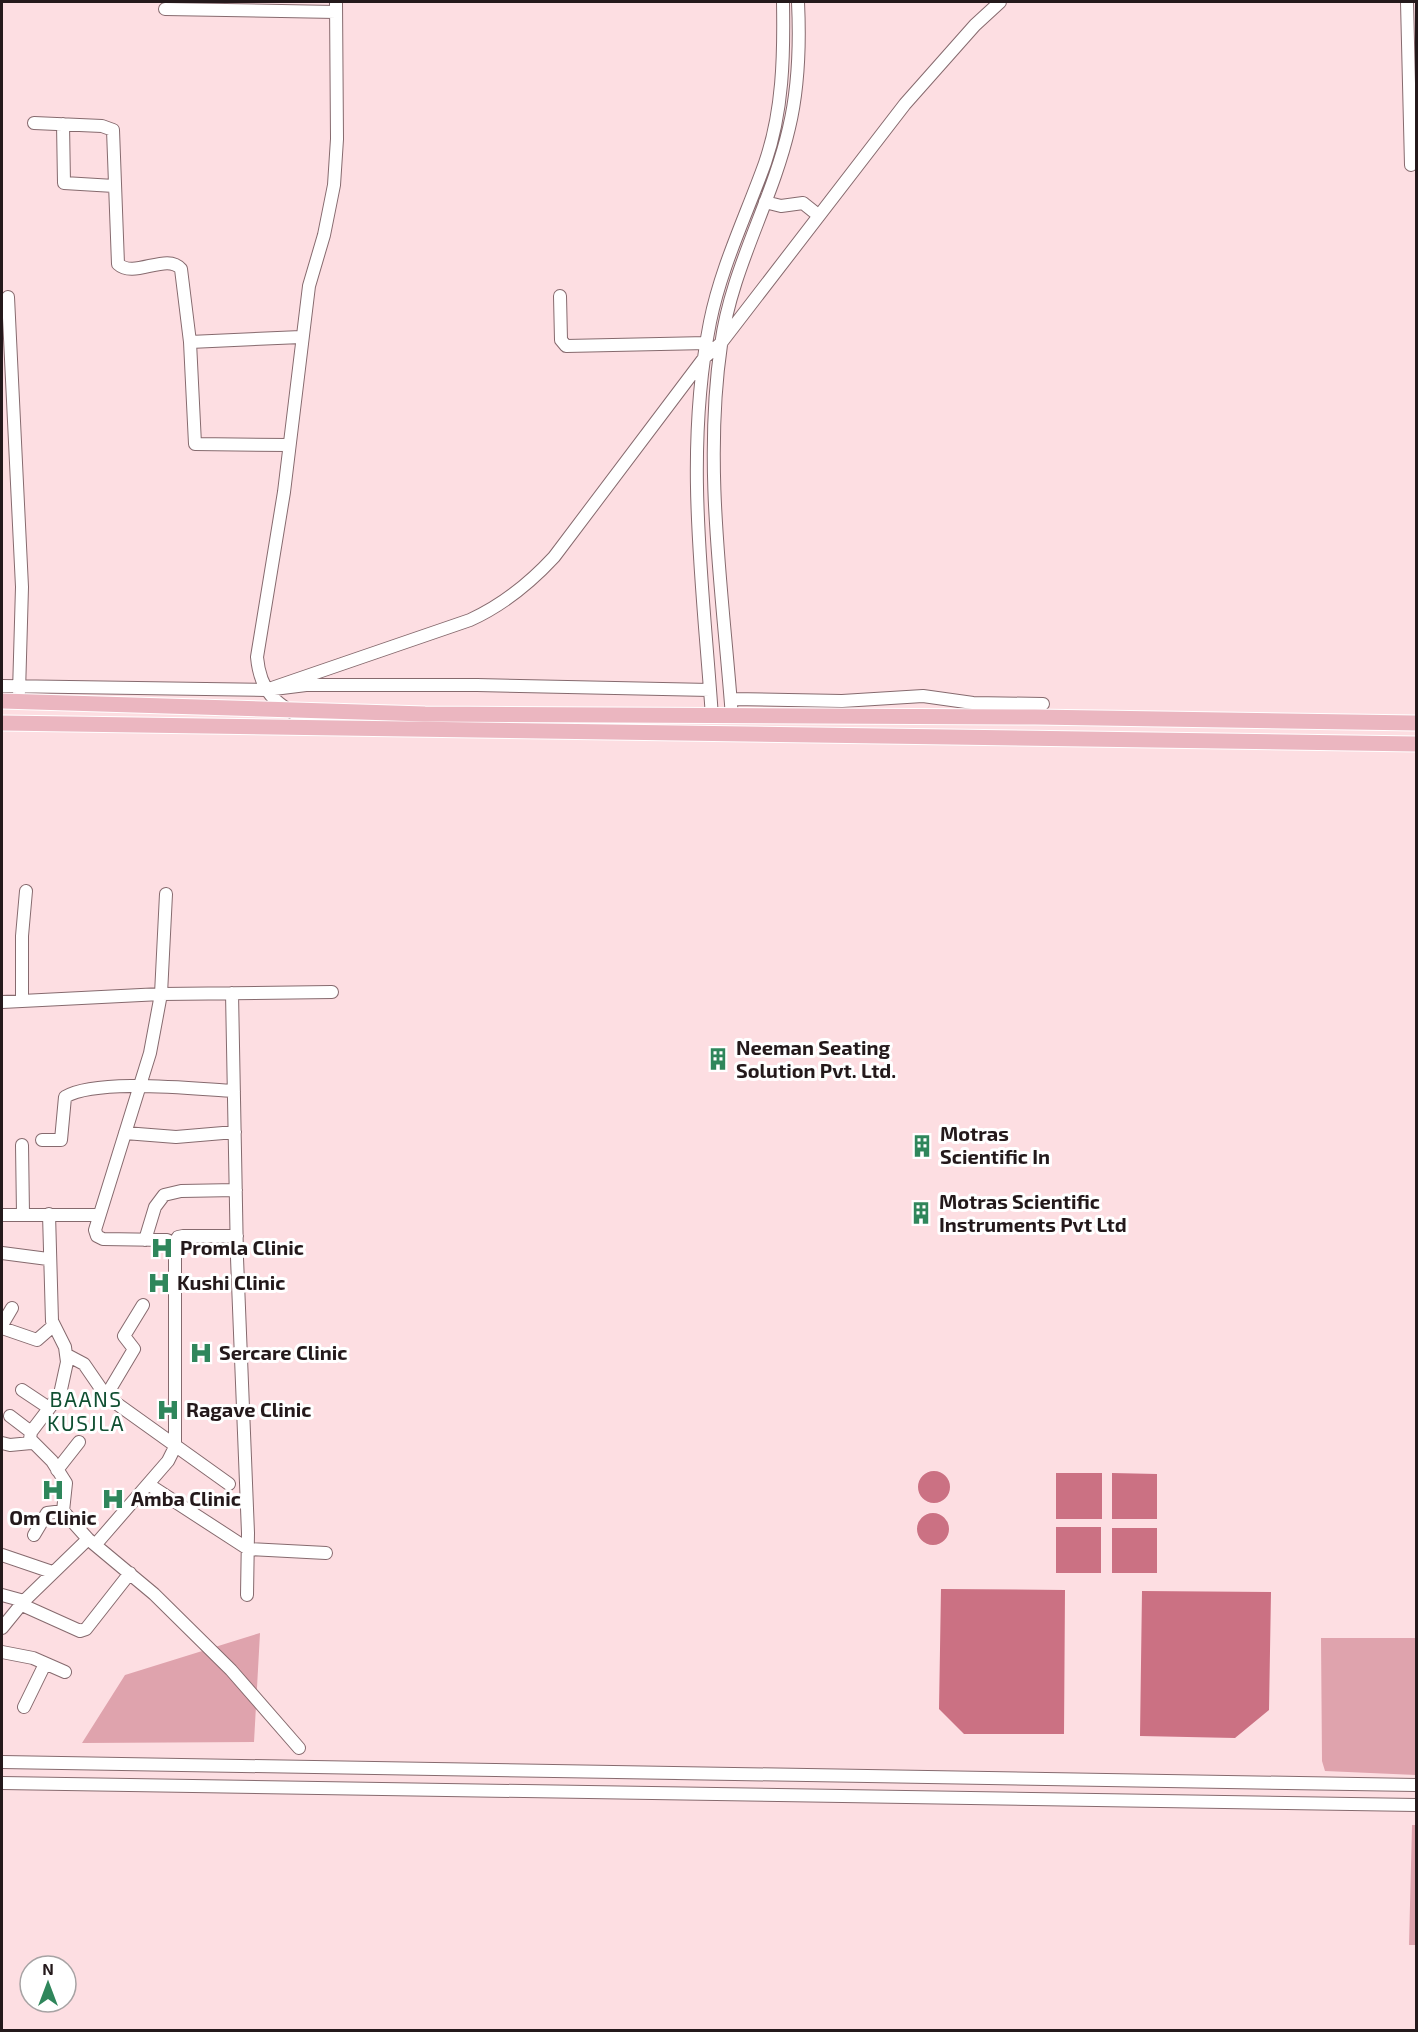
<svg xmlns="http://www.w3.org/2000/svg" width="1418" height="2032" font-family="'Exo 2',sans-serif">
<rect width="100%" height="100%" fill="#fddee2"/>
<path fill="#dfa3ad" d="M260 1633 254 1742 82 1743 125 1675Z
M1321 1638H1416V1775L1325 1771 1322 1761Z
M1412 1825H1416V1945H1409Z"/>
<path fill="#cb7183" d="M918 1487a16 16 0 1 1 32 0a16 16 0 1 1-32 0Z
M1056 1473H1102V1519H1056Z
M1112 1473 1157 1474V1519H1112Z
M917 1529a16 16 0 1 1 32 0a16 16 0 1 1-32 0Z
M1056 1527H1101V1573H1056Z
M1112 1528H1157V1573H1112Z
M941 1589 1065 1590 1064 1734H964L939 1709Z
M1142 1591 1271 1592 1269 1710 1235 1738 1140 1736Z"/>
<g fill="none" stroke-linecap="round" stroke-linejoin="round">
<g stroke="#866a6e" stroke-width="14">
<path id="minor" d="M1407 2 1411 165
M165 9 336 12
M34 123 102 126 113 130 118 264C134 279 167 252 181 269L190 342 195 444 289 445
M63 124 64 183 114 186
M765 202 781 206 803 203 818 215
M560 296 561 340 566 346 707 343
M8 297 22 587 19 692
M190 342 301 337
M2 686 266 690 306 685H477L710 690
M266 690 470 620C503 605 529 584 554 557L704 358 721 343 905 104 975 25 1000 2
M731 699 842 701 923 696 973 703 1043 704
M712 717C703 584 684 454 710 322 721 267 746 216 765 163 783 111 784 56 783 2
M732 717C723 594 703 468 721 345 731 269 772 202 789 128 799 86 800 44 798 2
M319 729C286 707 261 702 257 657L284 492 309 286 324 235 334 185 337 139 336 2
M232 993 237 1258 248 1533 247 1595
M22 1001V936L26 891
M2 1002 161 994 332 992
M125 1133 176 1137 235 1132
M42 1140H61L65 1097C97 1078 195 1089 234 1091
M22 1145 23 1214
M49 1214 52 1321 65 1347 67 1362 60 1394 31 1432 30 1439 52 1461 66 1483 63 1511 88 1539 154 1594 231 1670 299 1748
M2 1215H99
M145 1240 155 1207 164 1195 181 1191 236 1190
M175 1243 178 1237 183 1236H237
M2 1253 48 1259
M12 1308 2 1325 5 1329 37 1340 53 1326
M67 1355 84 1364 106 1396 229 1484
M22 1390 49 1408
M106 1396 134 1349 124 1336 143 1305
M10 1416 31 1432
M2 1443 10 1445 31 1443
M57 1470 79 1442
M148 1484 248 1549 326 1553
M34 1535 47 1513 63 1511
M96 1544 168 1461 175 1447V1244L167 1240 103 1239 97 1236 95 1230 150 1053 161 994 166 894
M2 1555 52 1572
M2 1595 24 1601
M20 1604 80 1631 86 1629 130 1573
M2 1628 24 1601 88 1539
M2 1652 33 1658 65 1672
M24 1707 45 1664
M2 1762 1416 1785
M2 1783 1416 1805"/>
</g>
<g stroke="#fff" stroke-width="17">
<path id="major" d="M2 701 425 714 1035 717 1416 723
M2 723 1416 744"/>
</g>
<use href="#minor" stroke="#fff" stroke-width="12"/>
<use href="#major" stroke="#ebb6c0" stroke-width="15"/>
</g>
<defs>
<g id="building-bare" transform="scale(1.8)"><path d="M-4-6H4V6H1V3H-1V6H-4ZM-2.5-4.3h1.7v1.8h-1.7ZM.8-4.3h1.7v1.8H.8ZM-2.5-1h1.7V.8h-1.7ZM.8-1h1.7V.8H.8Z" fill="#2f865b" stroke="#fff" stroke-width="2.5" paint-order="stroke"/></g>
<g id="hospital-bare" transform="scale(1.8)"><path d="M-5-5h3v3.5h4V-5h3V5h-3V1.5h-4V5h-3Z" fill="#2f865b" stroke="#fff" stroke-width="2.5" paint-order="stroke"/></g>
</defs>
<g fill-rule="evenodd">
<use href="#building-bare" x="718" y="1059"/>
<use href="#building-bare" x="922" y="1146"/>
<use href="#building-bare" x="921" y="1213"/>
<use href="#hospital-bare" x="162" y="1248"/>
<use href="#hospital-bare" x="159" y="1283"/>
<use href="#hospital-bare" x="201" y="1353"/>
<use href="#hospital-bare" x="168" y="1410"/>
<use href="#hospital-bare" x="53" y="1490"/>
<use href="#hospital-bare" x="113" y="1499"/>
</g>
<g text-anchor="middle" stroke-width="6" stroke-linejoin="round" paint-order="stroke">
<g font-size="20" font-weight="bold" fill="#24191b" stroke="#fff" text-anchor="start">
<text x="736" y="1055">Neeman Seating<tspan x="736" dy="23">Solution Pvt. Ltd.</tspan></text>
<text x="940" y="1141">Motras<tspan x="940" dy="23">Scientific In</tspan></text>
<text x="939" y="1209">Motras Scientific<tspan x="939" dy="23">Instruments Pvt Ltd</tspan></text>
<text x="180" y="1255">Promla Clinic</text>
<text x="177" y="1290">Kushi Clinic</text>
<text x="219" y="1360">Sercare Clinic</text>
<text x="186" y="1417">Ragave Clinic</text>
<text x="131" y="1506">Amba Clinic</text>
<text x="53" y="1525" text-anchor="middle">Om Clinic</text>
</g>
<g font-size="21" letter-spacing="1.5" fill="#0f4f31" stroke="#fff">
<text x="86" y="1407">BAANS<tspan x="86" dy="24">KUSJLA</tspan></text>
</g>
</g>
<rect width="1418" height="2032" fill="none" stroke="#24191b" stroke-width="6"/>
<g transform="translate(48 1984)"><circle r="28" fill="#ffffff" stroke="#a7a3a4" stroke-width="1.5"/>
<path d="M0-4.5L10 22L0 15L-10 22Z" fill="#2f865b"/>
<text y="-9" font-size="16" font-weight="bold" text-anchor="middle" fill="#24191b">N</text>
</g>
</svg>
